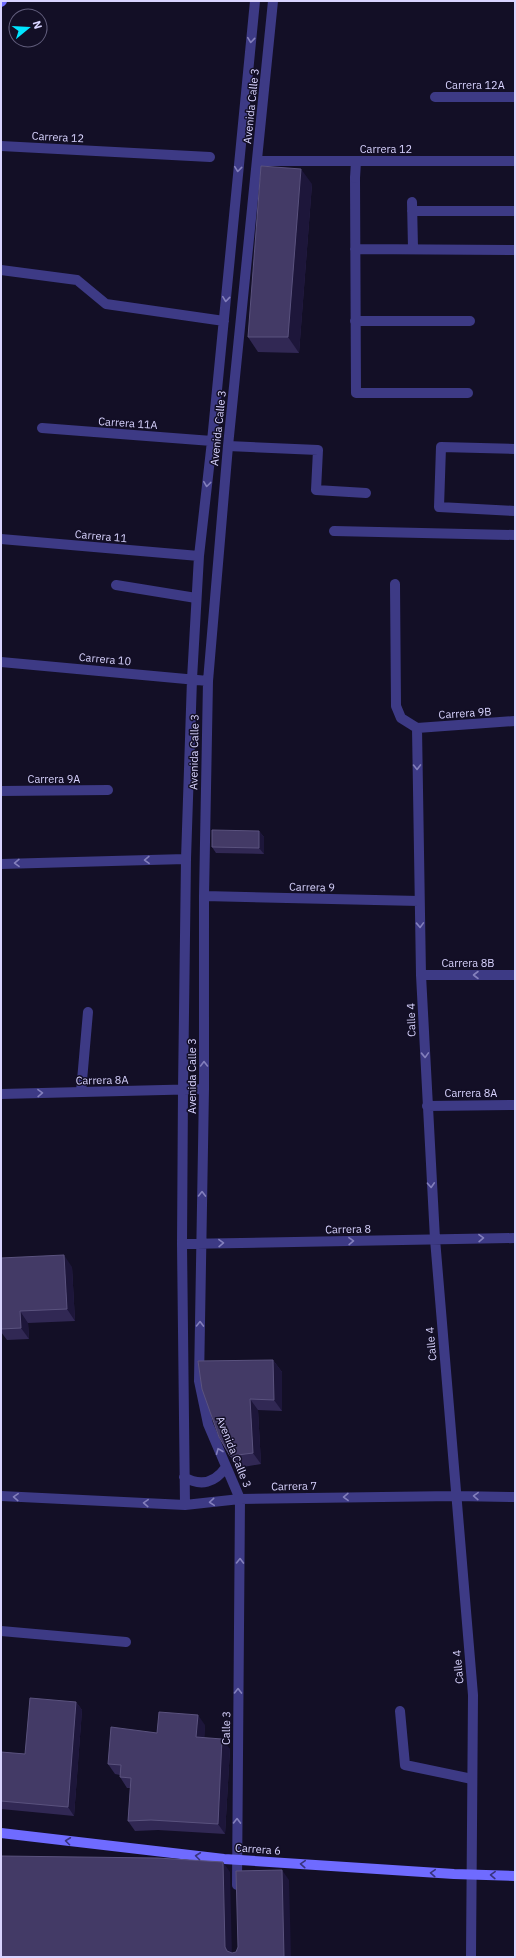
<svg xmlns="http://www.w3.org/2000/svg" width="516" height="1958" font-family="'IBM Plex Sans',sans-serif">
<rect width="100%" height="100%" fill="#130f26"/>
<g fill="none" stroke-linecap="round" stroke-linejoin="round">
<path stroke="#3d3a85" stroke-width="10" d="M355 178 356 393H468
M412 202 413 248
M412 211H515
M355 249 515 250
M355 321H470
M515 449 441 447 439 507 515 511
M334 531 515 535
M116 585 196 598
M81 1092 88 1012
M1 1631 126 1642
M400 1711 405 1765 472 1779"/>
<path stroke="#3d3a85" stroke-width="10" d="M435 97H515
M1 146 210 157
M257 161H515
M355 178 356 161
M1 270 77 280 106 304 224 321
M42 428 212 441
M228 446 318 450 316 490 366 493
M1 539 199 556
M395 584 396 706 401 718 417 728
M1 662 208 681
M417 728 421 975 435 1239 473 1695 471 1957
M417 728 515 721
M1 791 108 790
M1 864 186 859
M204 896 419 901
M421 975H515
M1 1094 204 1089
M427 1106 515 1105
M182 1244 515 1238
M184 1477C201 1487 215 1483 226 1467
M1 1496 185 1505 240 1499 455 1496 515 1497
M185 1505 182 1244 183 1090 186 859 192 679 199 556 212 441 255 1
M237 1885 240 1499 208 1424 199 1381 204 1089V896L208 681 228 446 273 1"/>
<path stroke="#6f6bff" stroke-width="10" d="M1 2 2 1
M1 1833 224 1859 454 1874 515 1876"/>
</g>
<path fill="#312854" d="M312 184 299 353 258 352 248 337Z
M259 831 264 837V854L216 853 212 847Z
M1 1258 72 1267 75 1321 28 1323 29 1339 7 1340 1 1332Z
M273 1360 282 1372V1411L258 1410 261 1464 238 1468 230 1456 219 1437Z
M76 1702 82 1710 74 1816 1 1809V1752L25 1754Z
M205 1725 204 1738 230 1749 225 1834 158 1830 135 1831 128 1821 130 1788H127L120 1777V1775L115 1774 108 1764 157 1733Z"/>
<path fill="#1d163a" d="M301 169 312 184 299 353 288 337Z
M259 831 264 837V854L259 848Z
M64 1255 72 1267 75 1321 67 1309Z
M20 1311 28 1323 29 1339 21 1328Z
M273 1360 282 1372V1411L274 1400Z
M250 1399 258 1410 261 1464 253 1453Z
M76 1702 82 1710 74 1816 68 1807Z
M198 1715 205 1725 204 1748 196 1737Z
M222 1739 230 1749 225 1834 218 1824Z
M223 1862 230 1872 232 1957 227 1951 225 1947Z
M282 1870 289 1880 291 1957H284Z"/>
<path fill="#433a66" stroke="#5a527e" d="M261 166 301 169 288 337H248Z
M212 830 259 831V848L212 847Z
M64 1255 67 1309 20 1311 21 1328 1 1329V1258Z
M273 1360 274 1400 250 1399 253 1453 230 1456 219 1437 202 1389 198 1361Z
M30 1698 76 1702 68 1807 1 1801V1752L25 1754Z
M159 1712 198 1715 196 1737 222 1739 218 1824 151 1820 128 1821 131 1778 120 1777 121 1765 108 1764 111 1727 157 1733Z
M1 1856 157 1858 223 1862 225 1947 227 1951 232 1953 236 1952 238 1947 236 1871 282 1870 284 1957H1Z"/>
<defs><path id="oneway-chevron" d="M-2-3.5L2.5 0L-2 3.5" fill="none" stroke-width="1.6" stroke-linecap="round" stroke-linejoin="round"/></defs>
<g stroke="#837fbc">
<use href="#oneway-chevron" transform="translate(251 40) rotate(96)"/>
<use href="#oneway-chevron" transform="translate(238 169) rotate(96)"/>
<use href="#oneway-chevron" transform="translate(226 299) rotate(96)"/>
<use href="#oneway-chevron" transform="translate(207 484) rotate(97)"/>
<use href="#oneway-chevron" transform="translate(417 767) rotate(89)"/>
<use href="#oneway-chevron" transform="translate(147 860) rotate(179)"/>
<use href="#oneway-chevron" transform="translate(17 863) rotate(179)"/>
<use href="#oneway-chevron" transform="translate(420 925) rotate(88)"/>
<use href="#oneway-chevron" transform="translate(476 975) rotate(180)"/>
<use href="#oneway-chevron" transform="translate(425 1055) rotate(88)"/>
<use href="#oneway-chevron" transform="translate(204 1064) rotate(-90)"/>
<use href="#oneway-chevron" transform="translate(40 1093) rotate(-1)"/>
<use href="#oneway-chevron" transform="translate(431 1185) rotate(87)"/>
<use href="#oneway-chevron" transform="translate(202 1194) rotate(-89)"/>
<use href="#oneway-chevron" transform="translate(481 1238) rotate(-1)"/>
<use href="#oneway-chevron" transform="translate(351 1241) rotate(-1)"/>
<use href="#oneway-chevron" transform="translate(221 1243) rotate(-1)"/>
<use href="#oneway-chevron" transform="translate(200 1324) rotate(-89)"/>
<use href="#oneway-chevron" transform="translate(219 1451) rotate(-112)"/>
<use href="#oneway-chevron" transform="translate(476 1496) rotate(-178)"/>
<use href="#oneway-chevron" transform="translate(16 1497) rotate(-177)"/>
<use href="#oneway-chevron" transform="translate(346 1497) rotate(179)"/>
<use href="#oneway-chevron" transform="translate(212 1502) rotate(175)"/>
<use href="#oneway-chevron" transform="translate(146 1503) rotate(-177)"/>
<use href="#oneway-chevron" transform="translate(240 1561) rotate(-89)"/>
<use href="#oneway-chevron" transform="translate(238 1691) rotate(-89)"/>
<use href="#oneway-chevron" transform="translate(237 1821) rotate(-89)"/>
</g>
<g stroke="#38347d">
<use href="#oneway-chevron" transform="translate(68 1841) rotate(-173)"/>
<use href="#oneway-chevron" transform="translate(198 1856) rotate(-173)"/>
<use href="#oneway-chevron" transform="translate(303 1864) rotate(-176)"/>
<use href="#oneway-chevron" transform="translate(433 1873) rotate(-176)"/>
<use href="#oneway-chevron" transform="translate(493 1875) rotate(-178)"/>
</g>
<g text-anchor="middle" stroke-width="3" stroke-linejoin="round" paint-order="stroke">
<g font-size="11" fill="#d9d4ff" stroke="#130f26">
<text x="475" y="89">Carrera 12A</text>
<text transform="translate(251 106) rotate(-84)" y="4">Avenida Calle 3</text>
<text transform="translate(58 137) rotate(3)" y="4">Carrera 12</text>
<text x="386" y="153">Carrera 12</text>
<text transform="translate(128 423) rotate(4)" y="4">Carrera 11A</text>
<text transform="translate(218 428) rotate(-84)" y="4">Avenida Calle 3</text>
<text transform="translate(101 536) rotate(5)" y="4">Carrera 11</text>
<text transform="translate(105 659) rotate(5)" y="4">Carrera 10</text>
<text transform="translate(465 713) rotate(-4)" y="4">Carrera 9B</text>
<text transform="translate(194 752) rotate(-89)" y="4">Avenida Calle 3</text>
<text x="54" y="783">Carrera 9A</text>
<text transform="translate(312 887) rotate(1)" y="4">Carrera 9</text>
<text x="468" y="967">Carrera 8B</text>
<text transform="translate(411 1020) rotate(-92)" y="4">Calle 4</text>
<text transform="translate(192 1076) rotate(-90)" y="4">Avenida Calle 3</text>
<text transform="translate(102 1080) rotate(-1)" y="4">Carrera 8A</text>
<text x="471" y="1097">Carrera 8A</text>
<text transform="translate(348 1229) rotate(-1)" y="4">Carrera 8</text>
<text transform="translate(431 1344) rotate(-95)" y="4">Calle 4</text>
<text transform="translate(234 1452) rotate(68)" y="4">Avenida Calle 3</text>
<text transform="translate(294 1486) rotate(-1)" y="4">Carrera 7</text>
<text transform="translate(458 1667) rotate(-95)" y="4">Calle 4</text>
<text transform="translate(226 1728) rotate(-89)" y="4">Calle 3</text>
<text transform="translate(258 1849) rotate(4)" y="4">Carrera 6</text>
</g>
</g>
<rect width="516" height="1958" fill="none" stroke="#d9d4ff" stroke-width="4"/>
<g transform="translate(28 28) rotate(72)"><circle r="19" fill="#130f26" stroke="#625e7d"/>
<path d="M0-3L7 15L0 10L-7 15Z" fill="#00e5ff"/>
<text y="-6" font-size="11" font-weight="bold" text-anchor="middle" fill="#d9d4ff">N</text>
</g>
</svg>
